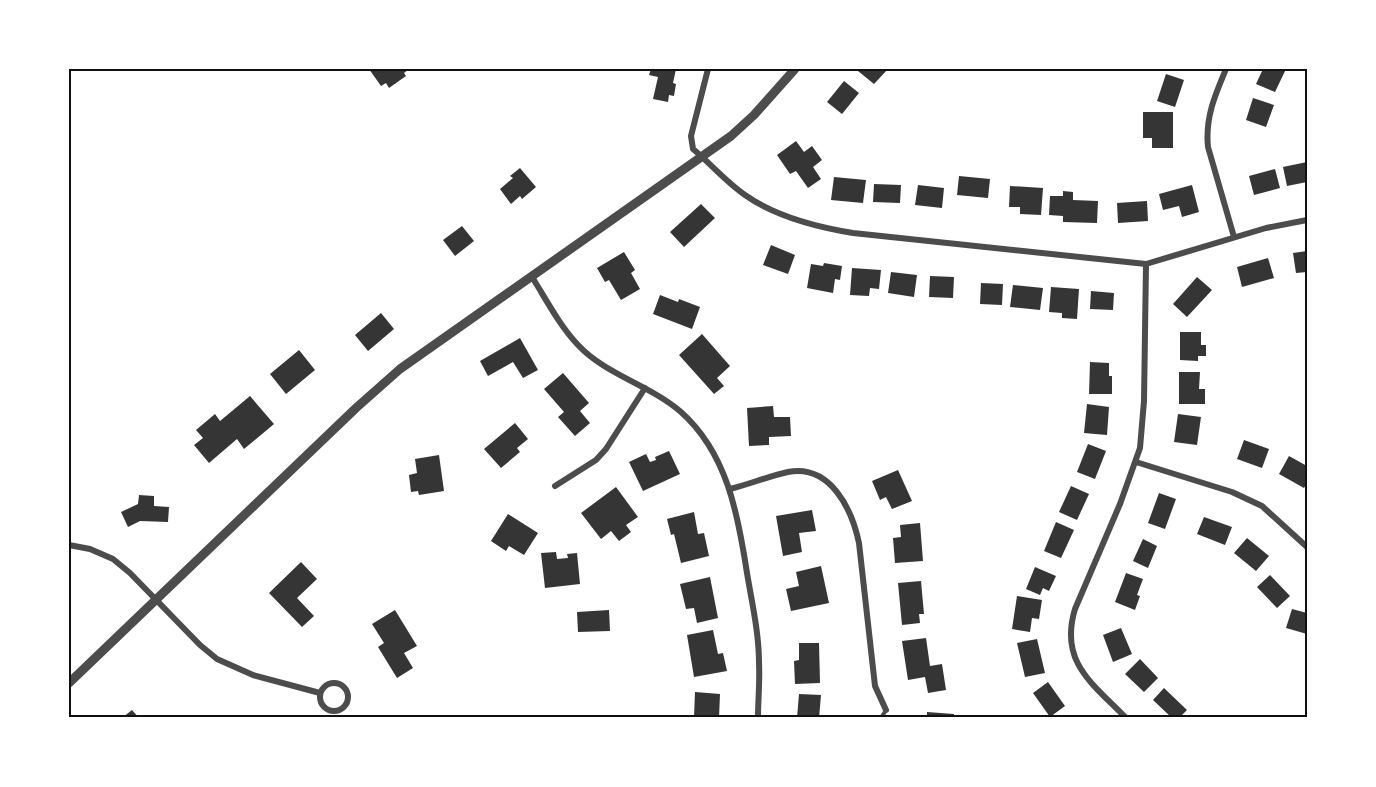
<svg xmlns="http://www.w3.org/2000/svg" width="1376" height="787" font-family="Lato,sans-serif">
<rect width="100%" height="100%" fill="#fff"/>
<path fill="#353535" d="M369 69H409L404 73 406 76 389 88 386 83 381 86Z
M651 69H676L673 83 676 84 674 96 669 95 668 102 653 99 658 77 649 75Z
M860 69H888L874 84 858 71Z
M1263 69H1286L1275 92 1256 84Z
M1166 74 1184 80 1175 107 1157 101Z
M844 81 859 93 842 114 827 102Z
M1253 98 1274 105 1266 127 1246 120Z
M1143 112H1173V148H1152V138H1143Z
M796 141 804 152 812 146 822 160 813 167 821 179 808 188 796 171 790 174 777 155Z
M1307 162V182L1287 186 1283 167Z
M520 168 536 187 522 199 520 196 511 204 500 189 513 178 510 176Z
M1275 169 1280 188 1254 195 1249 176Z
M959 176 990 179 988 198 957 195Z
M834 177 866 180 863 203 831 200Z
M874 184 901 185 900 203 873 202Z
M918 185 944 188 942 208 915 205Z
M1192 185 1199 212 1182 217 1179 206 1163 210 1159 194Z
M1010 186 1043 188 1041 215 1020 214V207H1009Z
M1063 191 1073 192V200L1098 201 1097 223 1063 222V216L1049 215 1050 196H1063Z
M1147 201 1148 221 1118 223 1117 203Z
M701 204 715 218 684 247 670 232Z
M462 226 474 241 455 256 443 240Z
M771 245 795 255 788 274 763 265Z
M1307 251V272L1296 273 1293 253Z
M624 252 635 270 631 273 640 289 621 300 609 280 605 282 597 268Z
M1268 258 1274 278 1242 287 1237 267Z
M824 263 842 266 840 280 835 279 833 293 807 288 811 264 823 266Z
M852 268 881 270 879 289 870 288 869 296 850 295Z
M891 272 917 275 914 297 888 293Z
M930 276 954 277 953 298 929 297Z
M1197 277 1212 290 1187 317 1173 304Z
M981 283 1003 284 1002 305 980 304Z
M1013 285 1043 288 1040 310 1010 307Z
M1051 287 1079 289 1077 319 1062 318V313L1049 312Z
M1091 291 1114 293 1113 310 1090 309Z
M660 295 678 302 679 299 700 307 692 329 653 314Z
M381 313 394 329 368 351 355 335Z
M1180 332H1201V345H1206V356H1198V361L1180 360Z
M702 334 730 366 717 378 724 386 714 394 679 355Z
M520 338 538 370 523 378 513 362 488 376 480 361Z
M299 350 315 370 286 394 270 374Z
M1090 362 1109 363V376H1112V394H1089Z
M1179 372H1200L1199 389H1205V404H1179Z
M563 373 589 403 580 411 590 423 575 436 558 417 564 412 544 389Z
M250 396 274 424 244 449 237 439 209 463 194 445 203 438 196 430 215 414 220 421Z
M1087 404 1109 407 1107 435 1084 433Z
M773 406 774 417H790L791 436 769 437V445L749 446 747 408Z
M1178 414 1201 417 1197 445 1174 442Z
M515 423 528 439 517 448 520 452 501 468 484 449Z
M1244 440 1269 449 1262 468 1237 459Z
M1088 444 1106 451 1095 479 1077 472Z
M669 451 680 474 643 491 629 462 646 454 650 462 656 460 655 457Z
M439 455 444 491 419 495 418 491 411 492 409 475 417 473 415 459Z
M1289 456 1307 466V483L1304 488 1279 474Z
M898 470 912 501 892 509 886 497 880 500 872 481Z
M1071 486 1089 494 1077 520 1059 512Z
M616 487 638 517 626 525 631 532 619 541 611 531 601 539 581 513Z
M1159 493 1176 499 1165 529 1148 523Z
M139 495 154 496V506L169 507 168 522 140 521 128 527 121 512 138 504Z
M812 510 816 531 799 533 802 552 783 556 776 516Z
M694 512 698 534 704 533 709 556 681 563 674 534 671 535 667 519Z
M508 514 538 533 524 555 509 546 506 551 491 541Z
M1204 517 1232 527 1225 545 1197 534Z
M1056 522 1074 530 1061 558 1044 551Z
M920 523 923 561 895 563 893 538 901 537 900 525Z
M1247 538 1269 556 1256 571 1234 553Z
M1143 539 1157 546 1148 568 1133 561Z
M556 552 557 559 568 558 567 554 577 553 580 584 545 588 541 553Z
M301 562 317 579 297 598 314 616 302 627 269 593Z
M821 566 829 603 791 611 786 589 799 586 796 572Z
M1035 567 1056 576 1049 591 1043 588 1040 595 1026 589Z
M1126 573 1143 579 1137 595 1140 596 1135 610 1115 602Z
M1270 575 1290 596 1277 608 1257 587Z
M710 577 718 618 697 623 694 608 686 609 680 584Z
M921 581 924 614H919L920 623 902 625 898 583Z
M1017 596 1042 600 1039 619 1032 618 1030 632 1012 629Z
M1292 609 1307 613V634L1286 628Z
M395 610 417 646 404 653 413 668 397 678 378 647 384 643 372 624Z
M609 610 610 631 578 632 577 612Z
M1121 628 1132 654 1113 662 1103 635Z
M713 630 718 654 723 653 727 671 694 677 687 635Z
M926 638 930 666 942 664 946 690 928 693 925 677 908 680 902 641Z
M1037 639 1045 673 1025 677 1017 643Z
M799 643H819L820 683 795 684 794 661 799 660Z
M1140 659 1158 678 1144 692 1125 674Z
M1048 682 1065 706 1050 717 1033 693Z
M1164 688 1187 710 1179 718H1172L1153 700Z
M695 692 720 694 719 718H694Z
M799 694 821 695 819 718H797Z
M132 710 139 718H122Z
M927 712 954 714V718H927Z"/>
<g fill="none" stroke-linecap="round" stroke-linejoin="round">
<path stroke="#4c4c4c" stroke-width="4" d="M881 718 886 710"/>
<path stroke="#4c4c4c" stroke-width="6" d="M708 69 691 136 693 149C711 164 726 182 745 195 776 217 816 227 853 233L1146 264 1266 228 1307 220
M1226 69C1215 95 1205 118 1208 147L1234 237
M532 277C546 299 559 325 578 345 606 375 650 385 681 412 727 453 738 514 747 573 752 603 759 633 759 663 760 681 758 700 758 718
M1136 462 1232 492 1262 506 1307 547
M555 486 596 460 606 449 645 388
M730 489C750 484 769 476 788 472 831 464 852 510 859 543L875 686 886 710
M69 545 90 549 113 559 130 573 200 645 217 659 253 675 320 693
M320 697a14 14 0 1 1 28 0a14 14 0 1 1-28 0Z
M1126 718C1092 683 1059 662 1075 609L1120 504 1140 448 1144 401 1146 264"/>
<path stroke="#4c4c4c" stroke-width="9" d="M69 683 356 408 400 369 731 136 754 115 795 69"/>
</g>
<rect width="1376" height="787" fill="none" stroke="#ffffff" stroke-width="141"/>
<rect x="70" y="70" width="1236" height="646" fill="none" stroke="#111" stroke-width="2"/>
</svg>
